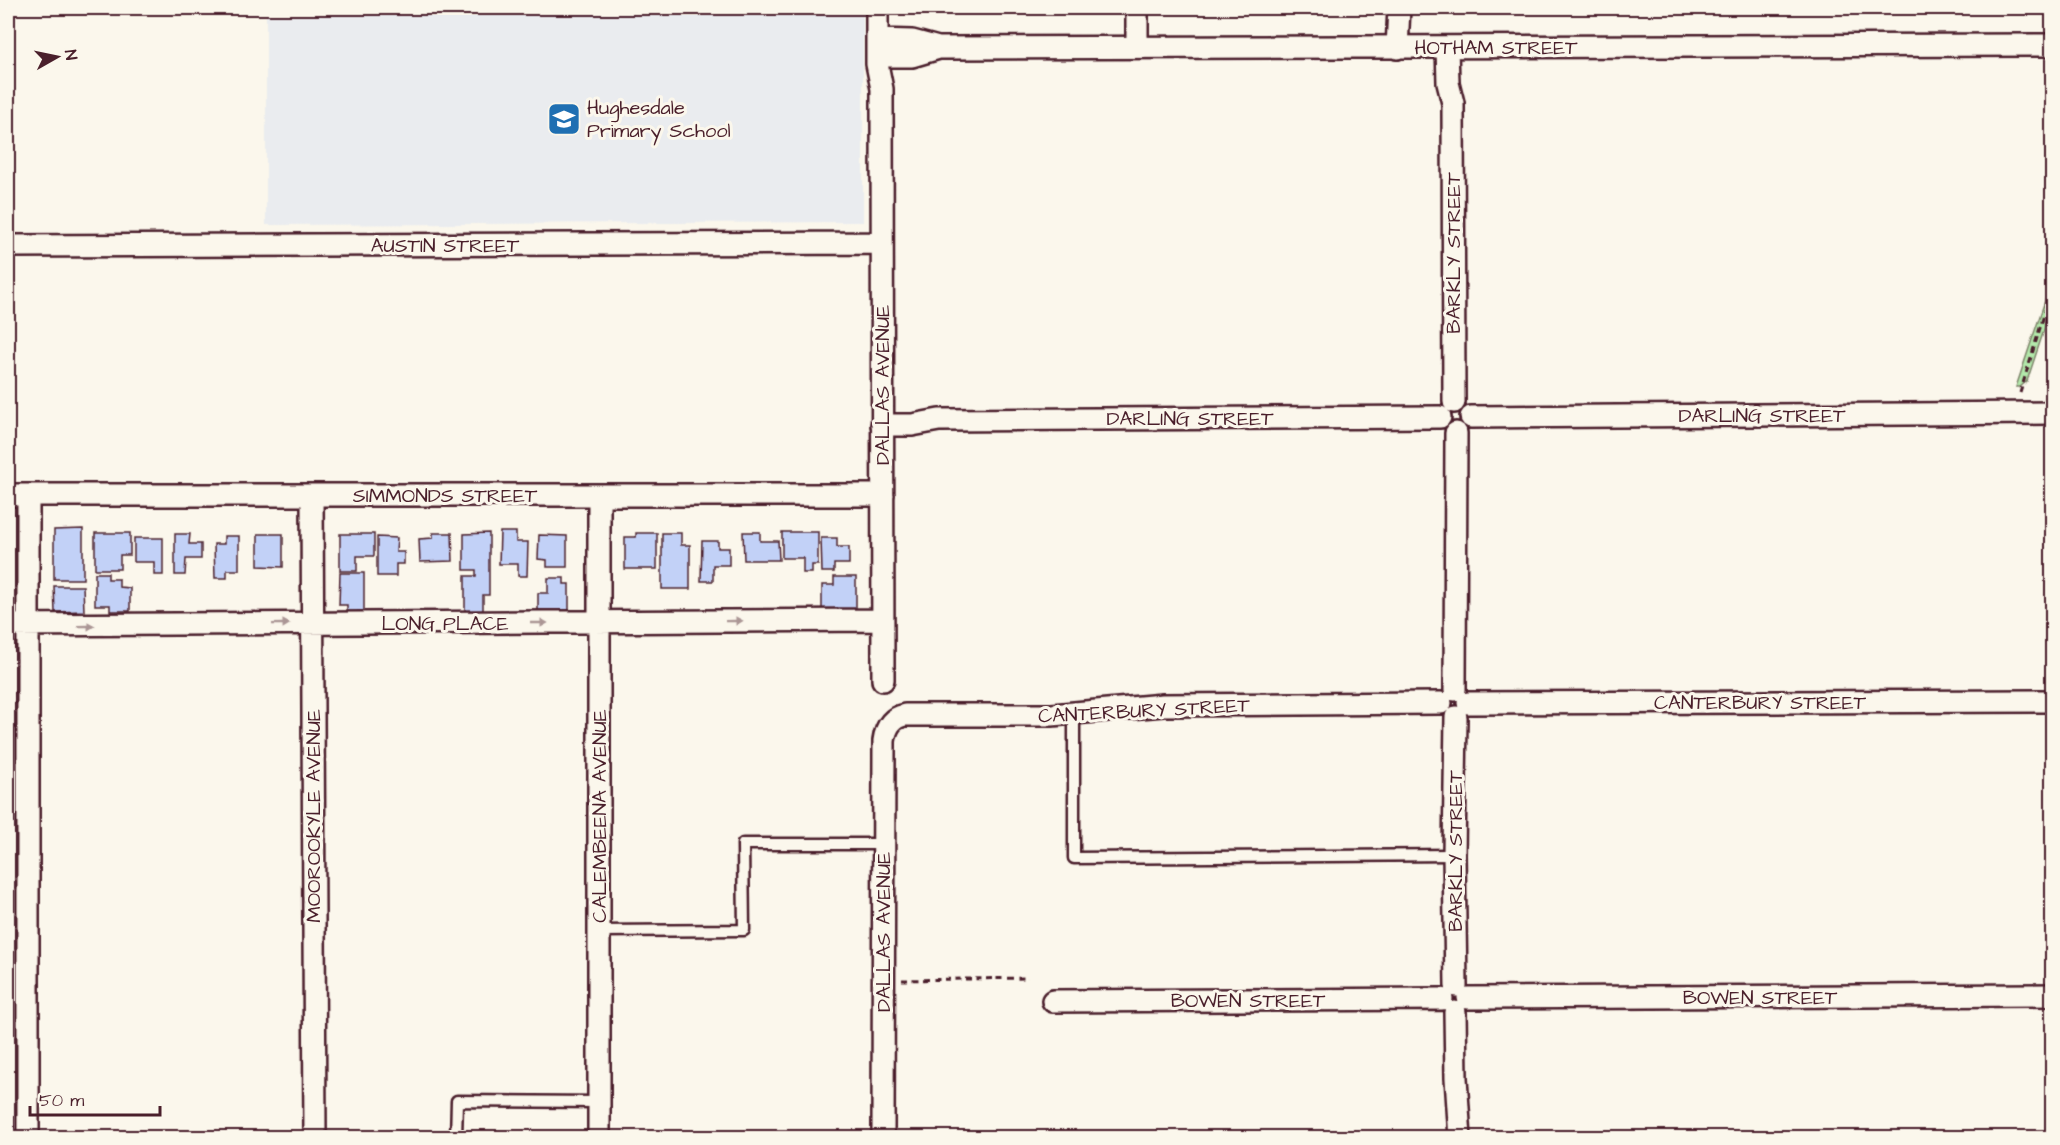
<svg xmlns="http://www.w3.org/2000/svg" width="2060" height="1145" font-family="'Architects Daughter',sans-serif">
<rect width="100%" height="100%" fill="#fbf7ec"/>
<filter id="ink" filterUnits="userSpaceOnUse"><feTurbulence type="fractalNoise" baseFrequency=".0167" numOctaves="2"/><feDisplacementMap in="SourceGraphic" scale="12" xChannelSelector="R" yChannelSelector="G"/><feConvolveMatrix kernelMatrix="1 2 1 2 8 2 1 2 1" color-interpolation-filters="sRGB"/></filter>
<g filter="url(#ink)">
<path fill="#eaecef" d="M863 14V222L266 225V15Z"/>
<path fill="#b2e8aa" stroke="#7e846a" stroke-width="1.5" d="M2052 280V306L2027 381 2020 387H2016Z"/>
<path fill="#c2d1f7" stroke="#4a1f2b" stroke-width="1.5" d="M83 529V579H54V530Z
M500 532H516V542H528L527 576H518V564H499Z
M743 532H760V541H778L779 560H744Z
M782 532H818V565H812V573H803V558H782Z
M95 533H130V555H120V569H95Z
M433 533H452L453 561 420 562 419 539 433 538Z
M489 533V595H483V612H465V576H476V570H464V534Z
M636 533H657V569H625V537H636Z
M662 533H681V545H690V589H662Z
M175 534H190L189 544H201V559H186L185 575H175Z
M258 534H283V567L258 566Z
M340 534H374V556H357V571H340Z
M539 535 567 536V567H547V560L538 559Z
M224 536H239V570H227V578H215L214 544H224Z
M377 537 397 538 396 552H404V564H396V576H377Z
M134 538H163V575H154V562H134Z
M821 538H837V547H849V564H834V572H822Z
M702 541H718V548H729V565H713V581H701Z
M95 573H108V579H119V587L130 588V611H110V605H95Z
M340 573H364V616H347V605H339Z
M834 577H856V611H822V585H834Z
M548 578H564V584H569V613L538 614V593H548Z
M54 586H83L84 611 55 612Z"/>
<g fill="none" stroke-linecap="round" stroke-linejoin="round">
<g stroke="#4a1f2b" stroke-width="15">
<path id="lane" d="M1074 712V858L1454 855
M599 931 744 930 743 844H884
M456 1138 457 1101 599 1102"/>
</g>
<g stroke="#4a1f2b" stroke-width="26">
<path id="street" d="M877 8V64L882 89 883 680
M1137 8V47
M877 40 912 41 938 48
M1447 47 1448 83 1453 103 1454 402
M1397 48 1399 8
M877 56H912L939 48 2052 45
M8 246 882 243
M1471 417 2052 413
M882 425H912L939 420 1440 417
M8 495H883
M28 495V1138
M312 495 315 1138
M599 495V1138
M8 625 882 620
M1455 690 1456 433
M1468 703 2052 701
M1456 717 1454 855 1456 986
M1468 998 2052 995
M1053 1001 1442 999
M1455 1012 1456 1078 1460 1138
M883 1138 884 741C886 727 891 718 905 715H1052L1163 705 1441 703"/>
</g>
<path stroke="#4a1f2b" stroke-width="3" stroke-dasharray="6 4.5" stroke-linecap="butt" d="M2020 393 2052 289
M902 980 1028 978"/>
<use href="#lane" stroke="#fbf7ec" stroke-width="10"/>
<use href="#street" stroke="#fbf7ec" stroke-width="21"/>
</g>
<defs><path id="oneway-solid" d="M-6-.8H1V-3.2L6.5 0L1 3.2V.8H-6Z" transform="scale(1.5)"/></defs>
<g fill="#ab9695">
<use href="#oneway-solid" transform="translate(734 621) rotate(-1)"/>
<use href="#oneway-solid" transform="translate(539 623)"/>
<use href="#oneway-solid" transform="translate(281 624) rotate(-1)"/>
<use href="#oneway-solid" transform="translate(86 626) rotate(-1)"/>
</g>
</g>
<defs>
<g id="school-square" transform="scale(1.725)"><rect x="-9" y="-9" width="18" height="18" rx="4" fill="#1f6fb2" stroke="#fbf7ec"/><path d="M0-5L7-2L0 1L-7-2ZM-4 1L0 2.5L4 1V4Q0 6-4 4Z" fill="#fff"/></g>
</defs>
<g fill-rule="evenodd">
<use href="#school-square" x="564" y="119"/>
</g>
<g text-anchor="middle" stroke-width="6" stroke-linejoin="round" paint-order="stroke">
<g font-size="20" fill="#4a1f2b" stroke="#fbf7ec">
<text x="1496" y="54">HOTHAM STREET</text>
<text x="445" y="252">AUSTIN STREET</text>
<text transform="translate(1453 253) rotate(-90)" y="7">BARKLY STREET</text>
<text transform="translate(882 385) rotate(-90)" y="7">DALLAS AVENUE</text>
<text x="1762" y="422">DARLING STREET</text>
<text x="1190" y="425">DARLING STREET</text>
<text x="445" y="502">SIMMONDS STREET</text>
<text x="445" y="630">LONG PLACE</text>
<text x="1760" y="709">CANTERBURY STREET</text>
<text transform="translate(1144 710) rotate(-3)" y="7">CANTERBURY STREET</text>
<text transform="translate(313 816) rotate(-90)" y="7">MOOROOKYLE AVENUE</text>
<text transform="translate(599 816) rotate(-90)" y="7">CALEMBEENA AVENUE</text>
<text transform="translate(1455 851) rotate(-90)" y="7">BARKLY STREET</text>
<text transform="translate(883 932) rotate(-90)" y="7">DALLAS AVENUE</text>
<text x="1760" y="1004">BOWEN STREET</text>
<text x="1248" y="1007">BOWEN STREET</text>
</g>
<g font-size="20" fill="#4a1f2b" stroke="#fbf7ec" text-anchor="start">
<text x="587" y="114">Hughesdale<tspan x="587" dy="23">Primary School</tspan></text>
</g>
</g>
<rect width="2060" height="1145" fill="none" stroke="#fbf7ec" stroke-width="30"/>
<rect x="15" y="15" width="2030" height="1115" fill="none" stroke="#4a1f2b" stroke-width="2" filter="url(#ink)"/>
<g transform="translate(57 57) rotate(81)" stroke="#fbf7ec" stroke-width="4.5" paint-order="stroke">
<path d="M0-4.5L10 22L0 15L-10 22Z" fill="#4a1f2b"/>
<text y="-9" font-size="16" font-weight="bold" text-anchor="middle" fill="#4a1f2b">N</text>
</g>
<path d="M30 1106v9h130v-9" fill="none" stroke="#4a1f2b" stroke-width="3"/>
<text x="39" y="1106" font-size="18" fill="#4a1f2b" stroke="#fbf7ec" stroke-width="4.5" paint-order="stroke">50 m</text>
</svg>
